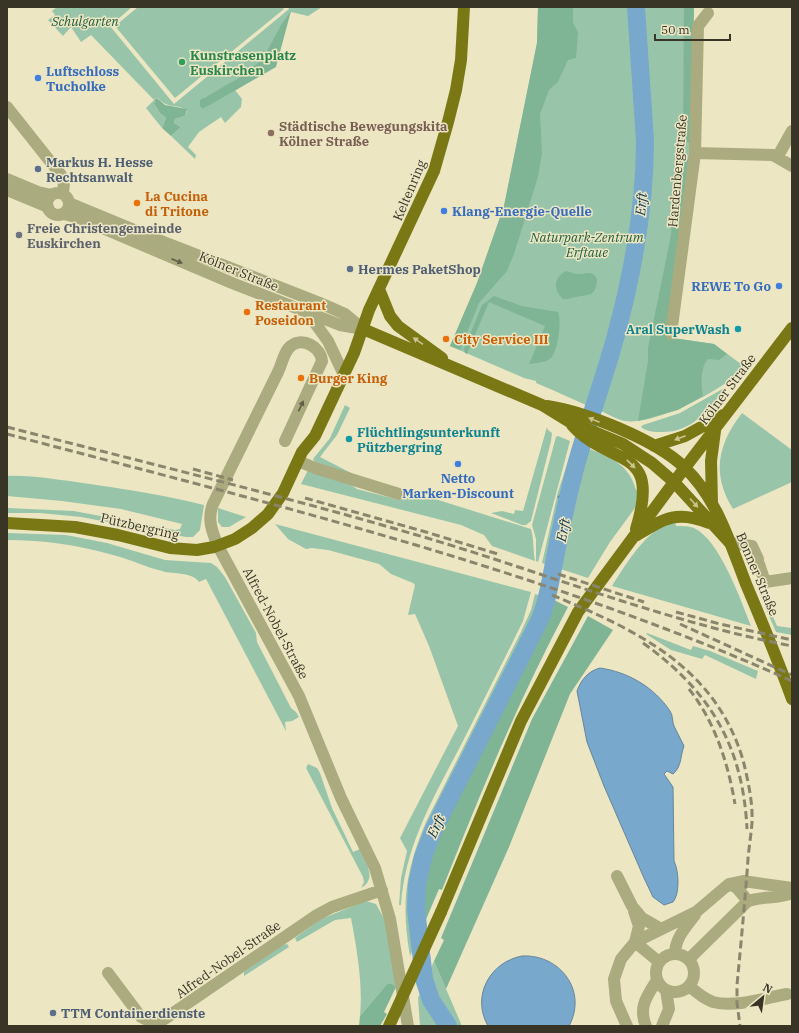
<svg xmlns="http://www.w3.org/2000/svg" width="799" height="1033" font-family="'IBM Plex Serif',serif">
<rect width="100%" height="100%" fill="#ede6c3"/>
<path fill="#98c5aa" d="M57 7H132L110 26 174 104 289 9 287 7H322L308 16 291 12C280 26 274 43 264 57 253 73 222 88 205 97L203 109 235 90 242 99 241 107 225 123 221 117 199 132 188 147 196 155 195 159 171 136 181 127 174 123 175 119 185 116 187 111C179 103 168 110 158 98H155L154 104 160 113 166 118 162 128 146 108 154 100 91 35 81 42 71 27 63 36 48 20 55 15 52 11Z
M138 7H282L284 9 175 98 115 26Z
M538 7H694L691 159 666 337 714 344 745 367C726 389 654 426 625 421 618 420 610 415 603 412 580 403 558 392 536 383V381L524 378 450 346 477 283 504 206 537 43Z
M726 387C708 411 691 434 658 432 653 432 645 431 641 427L643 425 680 413Z
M345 405 350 408 337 435 320 457 355 475 315 462 313 459 330 438Z
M742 413 792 450V482L733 509C711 474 718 444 742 413Z
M547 427 548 430 552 433 551 441 531 521 526 525H522L491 513 502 511 514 514 515 510 523 511Z
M558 436 570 441 538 562 536 561V539L532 525 556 437Z
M574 443C601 454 628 459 636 490H639L635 508 610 542 588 578 542 563 558 492Z
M308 470 351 485 357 489 399 500 419 494 531 529C534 540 533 549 535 561L492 546 484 535 461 525 301 484Z
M7 476C33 475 58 480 83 483 124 489 165 495 204 505L200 530 193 537H186L81 517 40 513H7V508L74 511 175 530 180 529 182 524 121 509 62 501 7 496Z
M218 508 246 517 229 527H222L218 522Z
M675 521 676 526C682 526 689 526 694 528 720 540 741 601 751 626L612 586C624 567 641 539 661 527 665 524 671 523 675 521Z
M275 524 531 592 523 621C503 662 482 703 462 743 435 795 405 845 401 905H399L401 878 407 851 400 838 458 726 429 646 415 614 408 615 415 585 413 583 391 574 379 564 328 550 312 548 306 549 288 539Z
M7 533 66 535 107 543 165 560 211 563 217 567 225 577 256 633 257 642 291 708 296 712 299 717 292 721 285 722 286 731 206 579 199 582C191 571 174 575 162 571 145 567 130 559 113 555 78 545 43 540 7 540Z
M759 592 763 594 777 626 792 628V635L776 632Z
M535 594 545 597 538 612 473 745 443 801 420 851 412 897 411 907 418 939 410 956C401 904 405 872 426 822L521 632 531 610Z
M647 633 691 650 693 646 710 651 758 671 756 679 705 655 702 659 671 650 646 634Z
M308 764 317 768 320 773 332 808 353 852 360 849C365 861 378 879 361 888L364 882 363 877 306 768Z
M366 901 376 904 385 920 396 987 387 984 360 1016C363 984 357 950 351 918L335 920 297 942 295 938 321 919Z
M287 944 289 947 244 976V972L283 945Z
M434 961 462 1026H452L430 985 428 975Z
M423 987 430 1006 445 1026H420L418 998Z"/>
<path fill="#7fb595" d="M538 7H573V22L578 33 576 58 568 60 558 82 549 90 540 114 542 153 538 177 514 254 507 271 479 303 460 350 450 346 477 283 504 206 537 43Z
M684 7H694L691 144 684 140 683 136Z
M291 11 276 67 203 109 200 106V100L237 79 263 59 281 25Z
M157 98 165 105 187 109 185 116 175 119 174 123 181 127 171 136 162 128 166 118 160 113 154 104 155 99Z
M685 157H691L666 337 714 344 727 354 719 360 708 359C700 368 701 385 703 396L678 410 638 421 648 361V348L671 235 675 166 679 159Z
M566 271C571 272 575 274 579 274 587 274 592 270 597 279 596 297 590 294 576 297 570 298 568 300 563 299 553 290 553 278 566 271Z
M494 296 522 306 558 312C562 319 558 352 551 358 545 363 536 363 529 364L545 326 489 302 467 354 465 353 464 349 482 305Z
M552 599 568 607C519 699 480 794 442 890L439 889 421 931C417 894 419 877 431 842L546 615Z
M588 616 613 630 570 694 509 847 446 989 434 961 444 940 441 938 532 719Z
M387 984H392L396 987 384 1012 387 1014 380 1026H359L360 1016Z"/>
<path fill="#78a8cc" stroke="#65869a" d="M600 668C628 672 654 687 670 711 673 715 672 721 674 726 677 733 681 739 684 746 680 757 682 766 673 774L667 771 664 774 673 787 674 861C679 871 680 894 673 902L664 905 653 897 644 878 604 786 587 742 577 691C581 680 588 671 600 668Z
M522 956C560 954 588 991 569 1026H488C471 996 490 962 522 956Z"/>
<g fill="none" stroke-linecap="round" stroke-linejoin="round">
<path stroke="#65869a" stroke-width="3" d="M559 497 570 490"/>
<path stroke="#78a8cc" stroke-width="18" d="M448 1026 431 1000 424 979 416 909 417 885 423 857 434 829 540 619C548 600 550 583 554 563 560 531 567 500 575 469 587 424 604 380 616 335 633 272 645 207 645 141L636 7"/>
<path stroke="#aaab7f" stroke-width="12" d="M7 107 61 175 64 182 63 194
M695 153 773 155 792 166
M778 156 792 131
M7 179 38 192 52 195
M7 190 48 207
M47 204a11 11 0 1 1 22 0a11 11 0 1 1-22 0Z
M69 203 156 239 320 303 345 314 363 329
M64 214 79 218 232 283 340 325 363 329
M307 312 328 341 344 375
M671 334 695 153 698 26 708 13
M285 441 322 361C321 348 303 336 291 346 284 351 282 364 278 372L213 504C207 519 212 532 218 546L299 696 341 798 375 868 390 919 408 1026
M298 461 315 468 399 494
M730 543 752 546 758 559
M759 564 765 582 792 578
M617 876 632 906 642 918 661 929
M729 884 737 888 748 901
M634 911 639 926 635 942 659 962
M656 973a19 19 0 1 1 38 0a19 19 0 1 1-38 0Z
M675 954C675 938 686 927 695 915
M689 959 748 901C763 896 778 899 792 893
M108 973 141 1017 153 1023 160 1022 317 915 332 907 382 890
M689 986C696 992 704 999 713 1002 735 1008 765 998 787 994
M627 1026 616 1001 614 979 621 959 635 942 696 912 729 884 743 881 792 888
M646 1026C638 1007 647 996 657 980
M662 1026 669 1009 666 990"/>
<path stroke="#7a7815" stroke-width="12" d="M379 289 390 316 398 326 442 358
M363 329 542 405 568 421 623 444 652 463 674 482 730 543
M547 406C586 412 656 440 684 467 717 498 730 543 746 584 762 622 778 660 792 699
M572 425C610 468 662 444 636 529
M654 446 685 436 723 415
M712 503 711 461 715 431
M7 523 75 527 118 535 170 548 197 550 214 547 235 539 252 528 268 514 283 493 302 452 315 436 354 353 369 310 434 171 448 122 456 90 461 60 464 7
M637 535C665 518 677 510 709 523
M441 912 521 721 578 612 674 482 792 328"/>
<path stroke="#8a856d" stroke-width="3" stroke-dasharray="8 4" stroke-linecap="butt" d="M7 427C147 463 288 497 427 538 548 574 667 622 792 646
M7 434C272 504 541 569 792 681
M193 469 233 480
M305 498 426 532 501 555
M558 574 644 602
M552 595C636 630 715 666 743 760 748 780 753 803 752 823 751 835 749 847 748 859 745 901 741 943 737 985V1003L740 1026
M676 612 720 624 792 640
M680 624 792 675
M643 643C710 691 743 746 747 829
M689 689C715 722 728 763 735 804"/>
<path stroke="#7a7815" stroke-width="12" d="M389 1026 441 912"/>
</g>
<defs><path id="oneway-solid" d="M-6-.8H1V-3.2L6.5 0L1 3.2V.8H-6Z"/></defs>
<g fill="#605e46">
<use href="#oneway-solid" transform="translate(177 261) rotate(23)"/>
<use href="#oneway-solid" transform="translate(301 406) rotate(-64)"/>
</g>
<g fill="#cac58f">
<use href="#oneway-solid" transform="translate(418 341) rotate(-146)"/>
<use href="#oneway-solid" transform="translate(594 420) rotate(-158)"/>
<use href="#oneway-solid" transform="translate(680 438) rotate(159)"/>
<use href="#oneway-solid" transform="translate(631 464) rotate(44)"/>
<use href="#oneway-solid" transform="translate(694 503) rotate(48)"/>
</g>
<circle fill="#2e9e5b" stroke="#ede6c3" stroke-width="1.5" cx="182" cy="62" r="4"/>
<g fill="#3f7fe0" stroke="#ede6c3" stroke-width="1.5">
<circle cx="38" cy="78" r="4"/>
<circle cx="444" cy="211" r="4"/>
<circle cx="779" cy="286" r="4"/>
<circle cx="458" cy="464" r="4"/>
</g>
<circle fill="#8d6e63" stroke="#ede6c3" stroke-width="1.5" cx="271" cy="133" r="4"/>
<g fill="#5c6f8a" stroke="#ede6c3" stroke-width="1.5">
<circle cx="38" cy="169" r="4"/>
<circle cx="350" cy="269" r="4"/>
<circle cx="53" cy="1013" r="4"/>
</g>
<g fill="#e8710a" stroke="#ede6c3" stroke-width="1.5">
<circle cx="137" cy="203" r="4"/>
<circle cx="247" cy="312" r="4"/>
<circle cx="446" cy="339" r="4"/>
<circle cx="301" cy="378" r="4"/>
</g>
<circle fill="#6b7280" stroke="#ede6c3" stroke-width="1.5" cx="19" cy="235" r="4"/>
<g fill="#0f9aa8" stroke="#ede6c3" stroke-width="1.5">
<circle cx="738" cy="329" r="4"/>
<circle cx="349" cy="439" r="4"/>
</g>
<g text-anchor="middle" stroke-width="3" stroke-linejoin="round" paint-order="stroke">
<g font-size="13" font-style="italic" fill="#1f5e3e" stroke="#ede6c3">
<text x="85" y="26">Schulgarten</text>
<text x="587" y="242">Naturpark-Zentrum<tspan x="587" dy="15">Erftaue</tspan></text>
</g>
<g font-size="13" font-weight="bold" fill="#27864d" stroke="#ede6c3" text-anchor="start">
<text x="190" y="60">Kunstrasenplatz<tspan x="190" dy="15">Euskirchen</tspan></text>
</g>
<g font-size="13" font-weight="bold" fill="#366cbe" stroke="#ede6c3" text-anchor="start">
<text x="46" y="76">Luftschloss<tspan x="46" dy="15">Tucholke</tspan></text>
<text x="452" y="216">Klang-Energie-Quelle</text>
<text x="771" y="291" text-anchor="end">REWE To Go</text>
<text x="458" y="483" text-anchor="middle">Netto<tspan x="458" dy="15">Marken-Discount</tspan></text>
</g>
<g font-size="13" font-weight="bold" fill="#785e54" stroke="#ede6c3" text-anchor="start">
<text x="279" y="131">Städtische Bewegungskita<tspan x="279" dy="15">Kölner Straße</tspan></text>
</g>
<g font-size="13" font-weight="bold" fill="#4e5e75" stroke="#ede6c3" text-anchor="start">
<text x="46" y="167">Markus H. Hesse<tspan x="46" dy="15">Rechtsanwalt</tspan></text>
<text x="358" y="274">Hermes PaketShop</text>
<text x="61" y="1018">TTM Containerdienste</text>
</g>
<g font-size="13" fill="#383527" stroke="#ede6c3">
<text transform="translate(677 171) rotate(-85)" y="5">Hardenbergstraße</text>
<text transform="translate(409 190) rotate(-67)" y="5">Keltenring</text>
<text transform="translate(239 271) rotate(22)" y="5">Kölner Straße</text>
<text transform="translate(727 389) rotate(-53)" y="5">Kölner Straße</text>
<text transform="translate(140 526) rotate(13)" y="5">Pützbergring</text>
<text transform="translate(758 574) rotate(67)" y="5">Bonner Straße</text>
<text transform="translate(276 623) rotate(62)" y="5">Alfred-Nobel-Straße</text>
<text transform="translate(228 959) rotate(-35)" y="5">Alfred-Nobel-Straße</text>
</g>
<g font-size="13" font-weight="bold" fill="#c56008" stroke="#ede6c3" text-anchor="start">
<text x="145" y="201">La Cucina<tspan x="145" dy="15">di Tritone</tspan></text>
<text x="255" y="310">Restaurant<tspan x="255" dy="15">Poseidon</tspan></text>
<text x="454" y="344">City Service III</text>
<text x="309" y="383">Burger King</text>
</g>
<g font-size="13" font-weight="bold" fill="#5b616d" stroke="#ede6c3" text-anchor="start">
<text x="27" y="233">Freie Christengemeinde<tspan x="27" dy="15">Euskirchen</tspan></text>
</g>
<g font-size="13" font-weight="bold" fill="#0d838f" stroke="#ede6c3" text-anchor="end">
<text x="730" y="334">Aral SuperWash</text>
<text x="357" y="437" text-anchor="start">Flüchtlingsunterkunft<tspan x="357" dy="15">Pützbergring</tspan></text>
</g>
<g font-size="14" font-style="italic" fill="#0d344d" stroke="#ede6c3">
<text transform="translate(641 204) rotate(-85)" y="5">Erft</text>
<text transform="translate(563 530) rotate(-78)" y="5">Erft</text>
<text transform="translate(436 826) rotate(-65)" y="5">Erft</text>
</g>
</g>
<rect width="799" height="1033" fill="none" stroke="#383527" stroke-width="16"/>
<g transform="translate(763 997) rotate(29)" stroke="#ede6c3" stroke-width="3" paint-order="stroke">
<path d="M0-3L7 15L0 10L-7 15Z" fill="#383527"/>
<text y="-6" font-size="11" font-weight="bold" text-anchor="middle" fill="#383527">N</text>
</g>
<path d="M655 34v6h75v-6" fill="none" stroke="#383527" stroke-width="2"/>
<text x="661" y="34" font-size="12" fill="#383527" stroke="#ede6c3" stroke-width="3" paint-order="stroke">50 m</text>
</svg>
